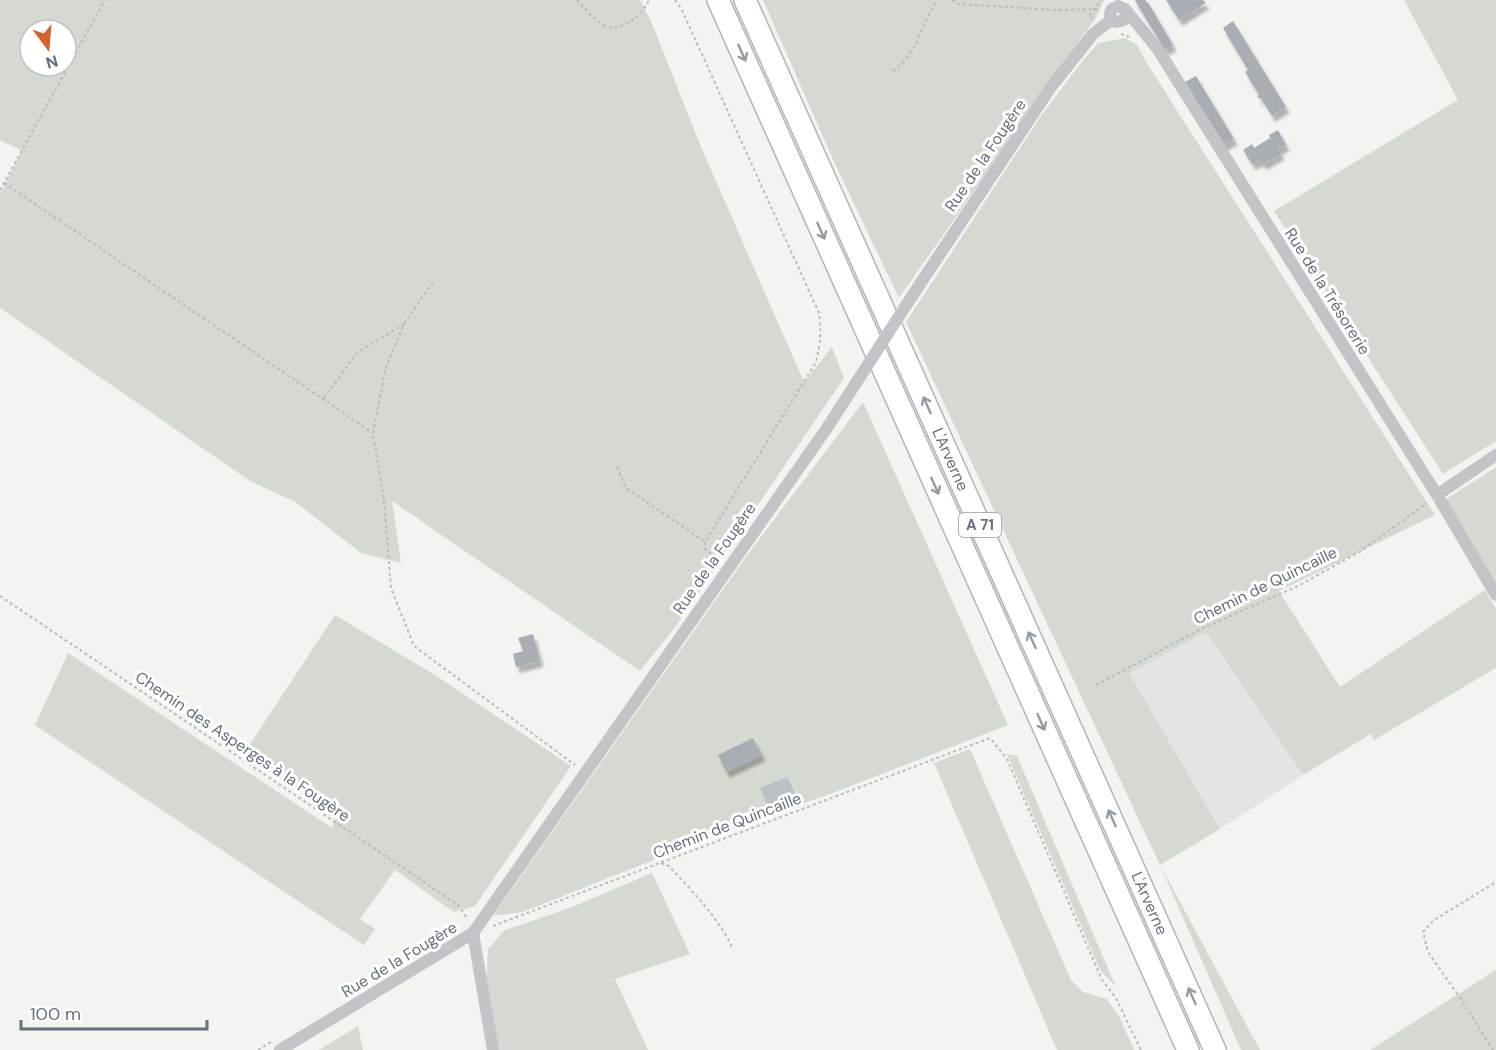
<svg xmlns="http://www.w3.org/2000/svg" width="1496" height="1050" font-family="'DM Sans',sans-serif">
<defs>
<filter id="shadow"><feDropShadow dx="3.5" dy="6" stdDeviation="1.5" flood-color="#0004"/></filter>
</defs>
<rect width="100%" height="100%" fill="#f3f4f0"/>
<path fill="#e4e5e3" d="M1206 632 1303 775 1220 829 1128 673Z"/>
<path fill="#d4dad1" fill-rule="evenodd" d="M0 0H640L651 21 701 147 804 382 832 347 844 378 676 626 640 671 392 501 401 563 361 553 295 502 250 481 0 308V193L22 151 0 140ZM30 30H66V66H30Z
M763 0H1104L1097 16 899 298 835 164Z
M1404 0H1496V441L1443 474 1274 211 1458 100Z
M1125 38 1137 45 1148 65 1435 515 1279 591 1340 687 1485 590 1496 609V668L1374 740 1371 734 1303 775 1206 632 1129 673 1220 829 1160 865 1260 1050H1241L1160 865 906 322 1041 116 1080 64 1098 43Z
M863 402 1008 725 838 791 729 830 523 912 493 916 748 554Z
M1496 467V588L1443 501Z
M335 615 435 675 571 766 475 906 454 912 395 870 360 919 375 929 364 945 35 725 68 653 332 828 336 815 243 755Z
M970 749 1071 980 1083 992 1107 999 1120 1018 1134 1050H1057L934 763Z
M1007 754 1017 756 1116 987 1100 970Z
M652 873 690 954 615 979 648 1050H498L486 984 488 949 505 930 572 907Z
M1496 970V1050H1370Z
M358 1026 363 1050H319Z"/>
<path fill="#b9c2c7" d="M787 777 796 795 768 807 760 788Z"/>
<path fill="#a8aeb3" filter="url(#shadow)" d="M1136 0H1145L1149 4 1173 45 1165 50 1135 1Z
M1166 0H1203L1206 3 1179 20Z
M1233 21 1286 107 1272 116 1261 98 1260 99 1257 96 1259 95 1245 72 1248 70 1223 28Z
M1196 76 1234 139 1223 145 1185 82Z
M1278 130 1286 145 1278 149 1281 154 1263 164 1260 160 1252 164 1243 150 1252 144 1254 148 1270 138 1269 135Z
M533 634 540 661 516 667 513 654 523 651 518 638Z
M753 738 762 755 726 772 718 755Z"/>
<g fill="none" stroke-linecap="round" stroke-linejoin="round">
<g stroke="#b2b5b8" stroke-width="24">
<path id="motorway" d="M718 0 1188 1050
M745 0 1215 1050"/>
</g>
<path stroke="#b9bbbd" stroke-width="2" stroke-dasharray="3 3" stroke-linecap="butt" d="M577 0C594 18 608 40 634 19 640 14 646 7 649 0
M675 0 681 8 819 313C822 330 820 345 816 362L705 542V549L718 560
M952 0 958 4 1057 10 1100 9
M1093 19 1089 16 1101 0
M1121 34 1132 38
M893 71C921 50 919 25 938 0
M4 183 373 433
M0 190 105 0
M433 282 404 324 386 367 373 433 384 501 391 588 414 646 575 765
M324 398 357 353 404 324
M617 467 626 488 705 542
M0 596 458 905 468 919
M1096 685 1201 629 1298 586 1361 551 1427 503
M661 863 669 866C693 892 718 917 733 949
M493 926 990 738 1007 759 1102 980 1116 998 1141 1050
M258 1050 271 1042
M1493 1050 1465 1005 1428 952 1423 932 1434 920 1496 882"/>
<path stroke="#c2c4c8" stroke-width="12" d="M1125 9 1126 13 1124 20 1117 22 1111 20 1110 13 1112 9 1118 6 1125 9 1157 48 1437 495 1496 595
M916 290 1051 87 1093 34 1111 20
M1437 495 1496 455
M473 933 493 1050
M280 1050 473 933 827 428"/>
<use href="#motorway" stroke="#fff" stroke-width="21"/>
<path stroke="#c2c4c8" stroke-width="12" d="M827 428 916 290"/>
</g>
<defs><path id="oneway-shaft" d="M-6 0H5M1.5-3L5.5 0L1.5 3" fill="none" stroke-width="1.6" stroke-linecap="round" stroke-linejoin="round" transform="scale(1.5)"/></defs>
<g stroke="#939ca5">
<use href="#oneway-shaft" transform="translate(742 53) rotate(66)"/>
<use href="#oneway-shaft" transform="translate(821 231) rotate(66)"/>
<use href="#oneway-shaft" transform="translate(927 405) rotate(-114)"/>
<use href="#oneway-shaft" transform="translate(935 486) rotate(66)"/>
<use href="#oneway-shaft" transform="translate(1032 640) rotate(-114)"/>
<use href="#oneway-shaft" transform="translate(1041 722) rotate(66)"/>
<use href="#oneway-shaft" transform="translate(1112 818) rotate(-114)"/>
<use href="#oneway-shaft" transform="translate(1192 996) rotate(-114)"/>
</g>
<g text-anchor="middle" stroke-width="6" stroke-linejoin="round" paint-order="stroke">
<rect fill="#fff" stroke="#939ca5" stroke-width="1.5" x="959" y="513" width="42" height="24" rx="4.5"/>
<g font-size="15" font-weight="bold" fill="#65717f">
<text x="980" y="530">A 71</text>
</g>
<g font-size="16" fill="#65717f" stroke="#fff">
<text transform="translate(985 155) rotate(-56)" y="6">Rue de la Fougère</text>
<text transform="translate(1328 291) rotate(58)" y="6">Rue de la Trésorerie</text>
<text transform="translate(951 459) rotate(66)" y="6">L'Arverne</text>
<text transform="translate(714 558) rotate(-55)" y="6">Rue de la Fougère</text>
<text transform="translate(1265 585) rotate(-26)" y="6">Chemin de Quincaille</text>
<text transform="translate(243 746) rotate(34)" y="6">Chemin des Asperges à la Fougère</text>
<text transform="translate(727 825) rotate(-21)" y="6">Chemin de Quincaille</text>
<text transform="translate(1150 903) rotate(66)" y="6">L'Arverne</text>
<text transform="translate(399 959) rotate(-31)" y="6">Rue de la Fougère</text>
</g>
</g>
<g transform="translate(48 48) rotate(164)"><circle r="28" fill="#ffffff" stroke="#c1c6cc" stroke-width="1.5"/>
<path d="M0-4.5L10 22L0 15L-10 22Z" fill="#d6632d"/>
<text y="-9" font-size="16" font-weight="bold" text-anchor="middle" fill="#65717f">N</text>
</g>
<path d="M21 1020v9h186v-9" fill="none" stroke="#65717f" stroke-width="3"/>
<text x="30" y="1020" font-size="18" fill="#65717f" stroke="#ffffff" stroke-width="4.5" paint-order="stroke">100 m</text>
</svg>
